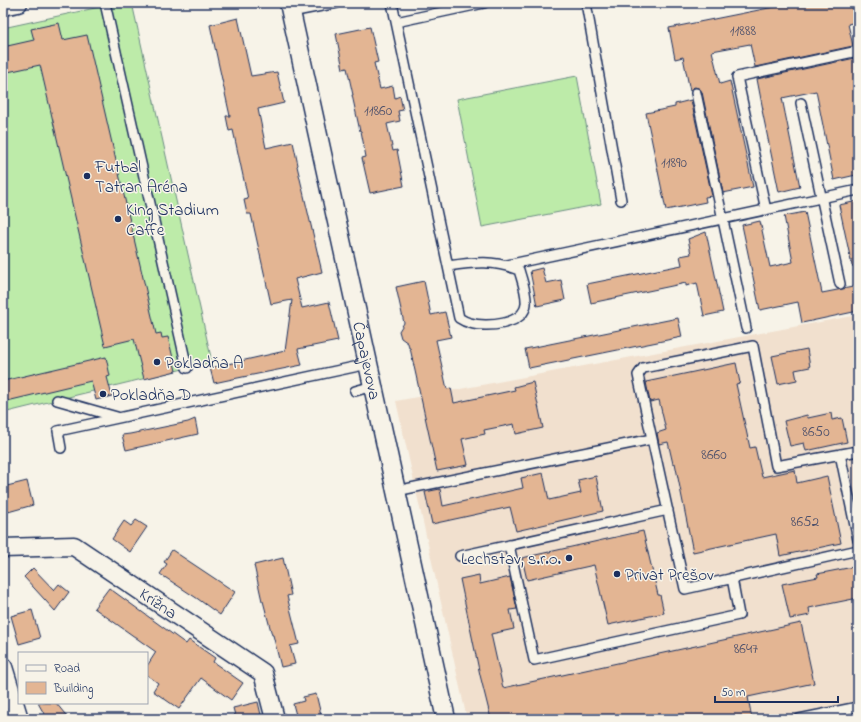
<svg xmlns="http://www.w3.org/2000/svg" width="861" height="722" font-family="'Indie Flower',sans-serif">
<rect width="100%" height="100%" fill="#f7f3e8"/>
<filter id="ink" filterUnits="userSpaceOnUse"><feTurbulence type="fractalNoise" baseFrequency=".025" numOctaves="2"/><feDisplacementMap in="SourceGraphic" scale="8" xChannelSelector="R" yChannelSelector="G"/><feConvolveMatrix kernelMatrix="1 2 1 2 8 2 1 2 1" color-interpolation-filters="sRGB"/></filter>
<g filter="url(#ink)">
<path fill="#f1e0ce" d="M858 315V719H467L396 401Z"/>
<path fill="#bdeba9" stroke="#6c8d84" d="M118 3H132L212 362 3 413V28Z
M577 76 601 204 482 227 457 99Z"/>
<path fill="#e3b593" stroke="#1b2f5e" d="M794 3H852L856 22 848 24 853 46 755 67 750 44 712 51 720 84 730 81 753 187 723 193 702 92 700 89 695 87 692 88 690 91 683 57 675 59 669 28Z
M238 18 251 76 277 72 284 103 258 109 266 148 293 142 298 165 297 166 322 272 295 279 302 308 329 302 338 341 298 349 302 365 228 380 214 383 210 368 285 351 292 300 271 304 251 214H247L244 200 248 199 233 130 229 131 226 116H230L210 25Z
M59 23 63 40 87 35 156 334 161 333 162 338 168 337 176 371 144 379 134 339 105 346 40 65 3 73V47L34 40 31 29Z
M370 27 378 62 374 63 380 89 393 86 395 98 400 96 403 110 398 111 400 121 387 124 393 151 397 150 404 186 370 193 362 158 366 157 361 131H360L352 95H353L347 68 343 69 336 34Z
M855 58V60H857L858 67V172H855L856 175 834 180 816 91 782 98 800 187 779 192 762 110H763L757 79Z
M691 100 712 196 705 197 706 202 666 210 646 113 675 107V104Z
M858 201V266H852L839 205Z
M805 212 822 293 858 286V311L802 323 798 302 760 310 742 225 760 221 770 267 793 262 784 216Z
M706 232 723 312 704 316 697 283 686 286V283L591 303 587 284 682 265 680 256 691 254 688 239Z
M542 268 546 283 561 280 565 300 537 306 530 271Z
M424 281 431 315 445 312 451 337 436 340 447 389 451 388 454 403 515 390 514 387 533 382 543 428 516 434 514 424 484 430 485 434 462 439 468 465 437 471 410 348H409L408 343 401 338 399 331 404 323 396 287Z
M678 318 682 337 529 368 525 349Z
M807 349 810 367 795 370 797 380 778 384 772 356Z
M106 357 110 376 107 377 112 396 96 400 91 381 3 402V381Z
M736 363 740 383 736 384 750 448 755 447 762 477 795 470 797 483 827 476 841 543 780 556 776 534 693 552 675 463 673 464 668 442 659 444 657 433 666 430 659 400 650 402 646 382Z
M831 413 832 420 842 418 847 442 806 451 804 443 790 446 784 421 807 415 808 418Z
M195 419 198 434 126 450 122 435 130 434 188 422Z
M543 473 549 500 581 493 578 480 596 476 603 511 516 531 510 507 432 524 425 492 440 489 443 506 523 488 521 478Z
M27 481 33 505 8 512 3 491V487Z
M136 520 147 527 130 552 112 539 124 521 131 526Z
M643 531 658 595H660L664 613 608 625 594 565 527 580 522 558Z
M172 550 235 592 220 615 198 599 160 574 167 564 164 562Z
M283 558 291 595 287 596 299 644 290 646 295 664 281 667 273 635H272L263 601H262L254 565Z
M858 566V598L809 608 810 615 790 619 782 584 818 577 817 574Z
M33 568 54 590 59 584 69 592 55 611 24 577Z
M479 575 480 584 510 577 517 609 510 610 514 629 491 634 503 688 801 623 814 683 748 697 752 719H491L480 675 460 579Z
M109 588 186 644 189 640 215 658 213 662 243 683 231 700 201 678 179 709 153 691 158 683 147 675V666L156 652 94 608Z
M32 610 40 638 19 644 11 616Z
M316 694 322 719H297L293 704 304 701 303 697Z
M258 702 262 719H236L233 708Z
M38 703H56L69 719H47Z"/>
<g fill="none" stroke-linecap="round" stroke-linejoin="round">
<g stroke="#1b2f5e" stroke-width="12">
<path id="lane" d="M105 3 187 368
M392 3 459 318C462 320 466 322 470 323 486 328 524 325 526 304 527 293 522 281 519 270 494 260 475 262 448 266
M586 3 621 200
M291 12 337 3
M396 22 484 3
M696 93 746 328
M801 103 840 284
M766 210 737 77 858 51
M507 265 858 190
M355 391 373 386
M57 400 117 417
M652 439 638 375 643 368 753 346 776 466 858 451
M61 448 58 431 368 364
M840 454 858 540
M396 491 652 439 685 589 858 550
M509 545 534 660 739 615 732 578
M460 556 668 510
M799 719 858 707"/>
</g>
<g stroke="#1b2f5e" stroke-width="21">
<g id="street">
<path id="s1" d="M289 3 446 719"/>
<path d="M3 6 18 3"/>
<path id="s2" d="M3 548 74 546 263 673 275 719"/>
<path d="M3 667 19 719"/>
</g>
</g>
<use href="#lane" stroke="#f7f3e8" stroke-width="9"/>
<use href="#street" stroke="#f7f3e8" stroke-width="18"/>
</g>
</g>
<g fill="#1b2f5e" stroke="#f7f3e8" stroke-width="1.5">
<circle cx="87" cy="176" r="4"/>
<circle cx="118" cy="219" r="4"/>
<circle cx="157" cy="362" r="4"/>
<circle cx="103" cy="394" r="4"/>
<circle cx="569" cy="558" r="4"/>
<circle cx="617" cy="574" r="4"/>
</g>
<g text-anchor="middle" stroke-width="3" stroke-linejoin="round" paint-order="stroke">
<g font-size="15" fill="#4d506b">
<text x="743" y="35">11888</text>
<text x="378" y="115">11860</text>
<text x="674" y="167">11890</text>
<text x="816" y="436">8650</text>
<text x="714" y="459">8660</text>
<text x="805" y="526">8652</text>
<text x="746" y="653">8647</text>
</g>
<g font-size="17" fill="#1b2f5e" stroke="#f7f3e8" text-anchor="start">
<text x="95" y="172">Futbal<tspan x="95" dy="20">Tatran Aréna</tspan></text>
<text x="126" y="215">King Stadium<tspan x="126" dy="20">Caffe</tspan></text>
<text x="165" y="368">Pokladňa A</text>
<text x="111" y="400">Pokladňa D</text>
<text x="561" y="564" text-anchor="end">Lechstav, s.r.o.</text>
<text x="625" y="580">Privat Prešov</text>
</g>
<g font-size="17" fill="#1b2f5e" stroke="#f7f3e8">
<text dy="6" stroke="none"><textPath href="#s1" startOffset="366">Čapajevova</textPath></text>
<text dy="6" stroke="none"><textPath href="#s2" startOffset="173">Krížna</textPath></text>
</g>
</g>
<rect width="861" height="722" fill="none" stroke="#f7f3e8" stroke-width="16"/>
<rect x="8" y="8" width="845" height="706" fill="none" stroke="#1b2f5e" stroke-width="1.5" filter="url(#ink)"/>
<rect x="18" y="652" width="130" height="52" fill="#f7f3e8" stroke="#9fa5b1"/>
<rect x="26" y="665" width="20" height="6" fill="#f7f3e8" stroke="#9fa5b1"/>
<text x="54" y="672" font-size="12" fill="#1b2f5e">Road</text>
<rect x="26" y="682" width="20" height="12" fill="#e3b593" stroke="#9fa5b1"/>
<text x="54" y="692" font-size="12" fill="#1b2f5e">Building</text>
<path d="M715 696v6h123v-6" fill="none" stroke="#1b2f5e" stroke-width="2"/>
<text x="721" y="696" font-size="12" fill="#1b2f5e" stroke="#f7f3e8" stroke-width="3" paint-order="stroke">50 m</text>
</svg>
